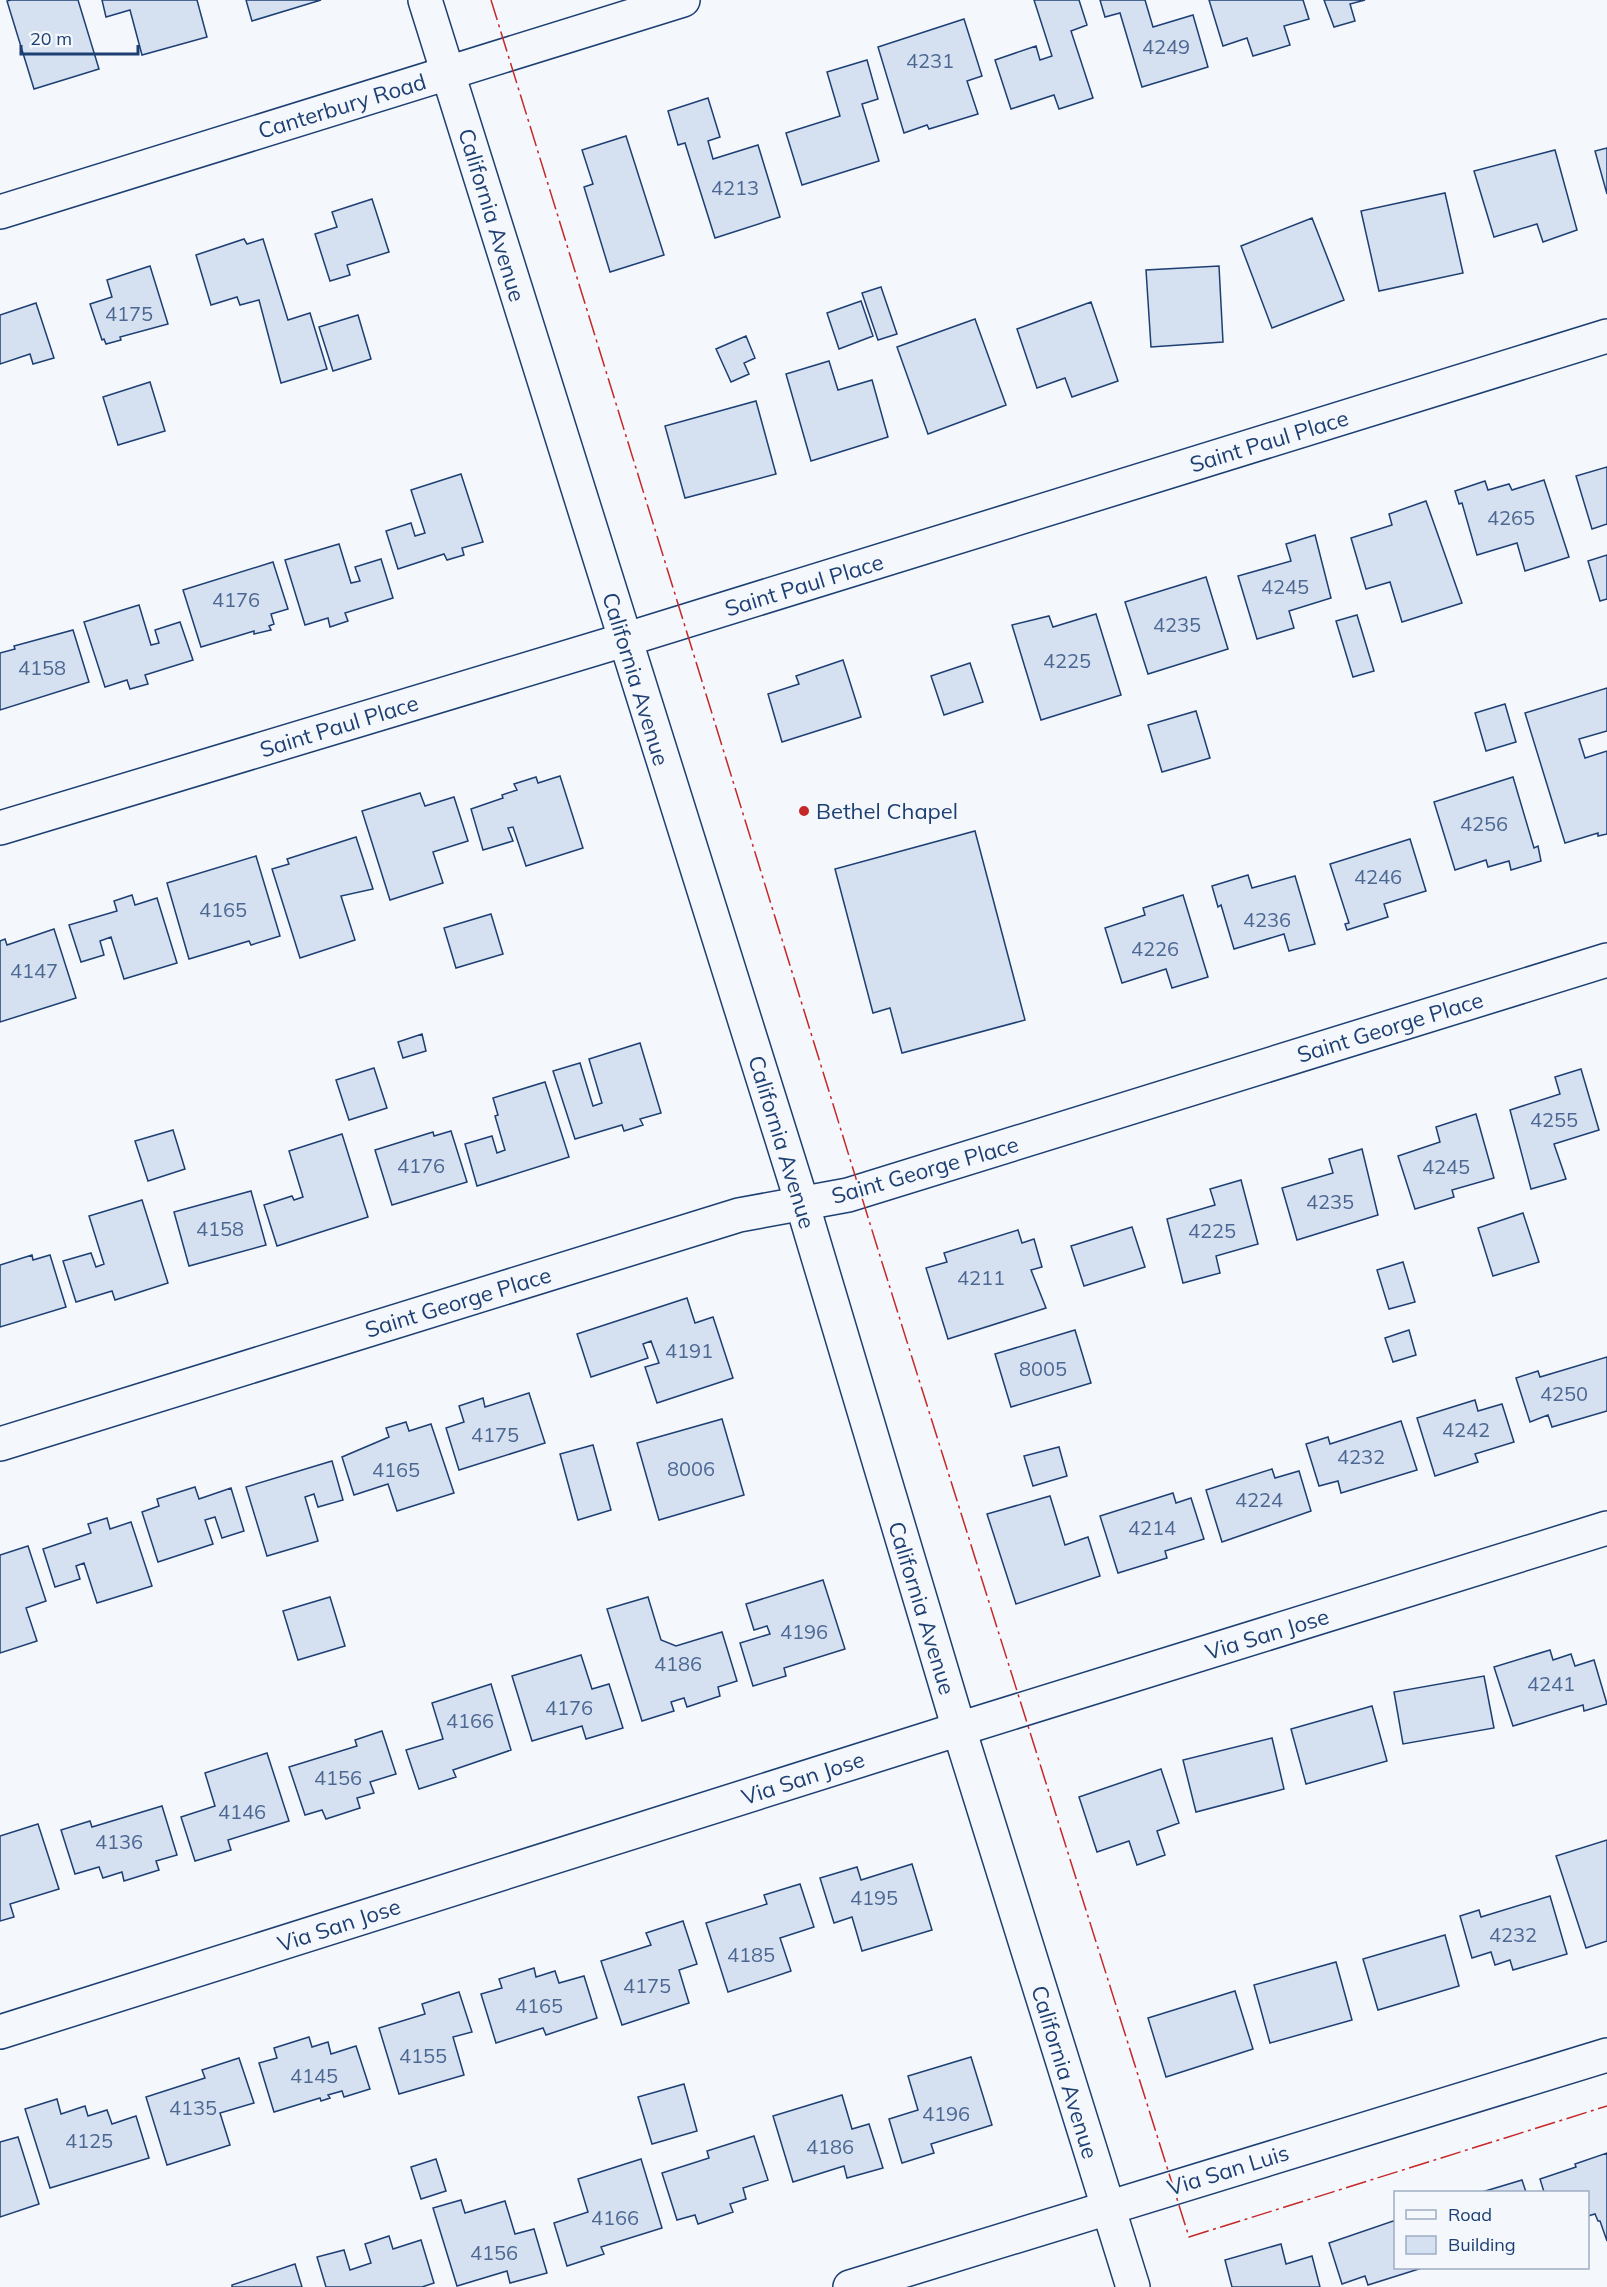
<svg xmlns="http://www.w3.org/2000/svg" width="1607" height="2287" font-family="Mulish,sans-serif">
<rect width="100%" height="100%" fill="#f4f7fb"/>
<path fill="#d5e0f0" stroke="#1d3f73" stroke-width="1.5" d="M11 0H78L99 69 34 89 7 1Z
M102 0H197L207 37 142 55 130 10 106 17Z
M246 0H321L252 21Z
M1034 0H1079L1087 25 1071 31 1093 98 1059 109 1054 95 1011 109 995 60 1036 46 1040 60 1052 56Z
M1100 0H1145L1153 27 1193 15 1208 67 1142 87 1120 13 1105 17Z
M1209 0H1303L1309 19 1284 26 1290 45 1253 56 1247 38 1223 46Z
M1324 0H1365L1350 4 1355 21 1334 27Z
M964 19 982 76 967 81 978 114 929 129 927 125 904 133 878 47Z
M867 60 878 99 862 104 879 161 802 185 786 133 840 116 827 72Z
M708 98 720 137 708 141 713 159 758 145 780 217 715 238 685 143 678 145 668 111Z
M626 136 664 255 610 272 584 187 593 184 582 150Z
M1607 148V194L1595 151Z
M1555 150 1577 230 1543 242 1537 224 1494 237 1474 171Z
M1445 193 1463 273 1379 291 1361 211Z
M372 199 389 252 347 265 350 275 330 281 315 234 337 227 332 212Z
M1312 218 1344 300 1272 328 1241 246Z
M244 239 247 244 263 239 288 320 310 313 327 369 281 383 259 300 240 305 237 297 211 305 196 255Z
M150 266 168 324 120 337 121 340 106 344 104 339 102 340 90 304 112 297 107 280Z
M1219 266 1223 342 1151 347 1146 270Z
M881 287 897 334 878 340 862 293Z
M861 301 873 336 839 349 827 313Z
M1091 302 1118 381 1072 397 1065 378 1037 388 1017 329Z
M36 303 54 358 33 364 30 354 0 364V315Z
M358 315 371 359 333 371 319 327Z
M975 319 1006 405 928 434 897 347Z
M746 336 755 358 744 363 749 374 731 382 716 349Z
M829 361 838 390 872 380 888 437 811 461 786 374Z
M150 382 165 431 118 445 103 397Z
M756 401 776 474 685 498 665 426Z
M1607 467V524L1592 529 1576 476Z
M461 474 483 542 462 548 464 555 447 560 444 554 398 569 386 531 411 523 415 536 425 533 411 490Z
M1544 480 1569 557 1525 571 1517 543 1477 555 1462 503 1459 504 1455 491 1485 481 1488 490 1509 484 1512 490Z
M1426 501 1462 603 1402 622 1390 582 1366 589 1351 538 1392 525 1389 514Z
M1315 535 1331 598 1289 611 1294 628 1257 639 1238 576 1291 561 1286 544Z
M339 544 351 583 360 581 355 567 381 559 393 598 345 613 348 621 330 627 328 618 305 625 285 560Z
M1607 555V599L1600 601 1588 561Z
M273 562 288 609 271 614 274 624 269 626 271 630 254 634V631L201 647 183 590Z
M1206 577 1228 649 1148 674 1125 602Z
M139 605 151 645 159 643 155 630 180 622 193 660 145 675 148 684 130 689 127 680 105 687 84 622Z
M1096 614 1121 695 1041 720 1012 625 1049 616 1053 627Z
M1357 615 1374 671 1353 677 1336 621Z
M73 630 89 682 0 710V653L15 649 14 646Z
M843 660 861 717 782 742 768 694 799 684 796 676Z
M970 663 983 702 944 715 931 676Z
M1607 688V731L1579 739 1585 758 1607 751V834L1598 836V833L1565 843 1525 713Z
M1505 704 1516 742 1486 751 1475 713Z
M1196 711 1210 758 1162 772 1148 725Z
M560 776 583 848 526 866 513 827 508 828 513 841 483 850 471 809 503 798 502 795 517 790 514 784 536 777 538 783Z
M1513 777 1534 848 1538 846 1541 861 1511 870 1509 861 1488 867 1486 860 1455 870 1434 802Z
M420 793 425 806 454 797 468 841 433 852 443 883 390 900 362 811Z
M975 831 1025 1020 902 1053 890 1008 873 1013 835 869Z
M356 837 373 889 341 896 355 940 300 958 272 869 289 864 287 859Z
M1410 839 1426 891 1384 904 1388 917 1347 930 1345 924 1349 923 1330 864Z
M256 856 280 936 251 945 249 941 189 959 167 883Z
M1248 875 1252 888 1295 876 1315 944 1289 951 1284 934 1234 949 1221 905 1218 907 1212 886Z
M132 895 135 905 157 898 177 963 124 979 111 937 100 941 104 955 81 962 69 925 117 911 114 901Z
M1183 895 1208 977 1172 988 1166 969 1122 983 1105 928 1145 915 1143 908Z
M491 914 503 954 456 968 444 928Z
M54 929 76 998 0 1022V941L5 939 7 945Z
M422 1034 426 1051 403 1058 398 1042Z
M640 1043 661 1113 640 1119 643 1125 624 1131 622 1125 575 1139 553 1071 580 1063 593 1106 602 1103 589 1059Z
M374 1068 387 1108 349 1120 336 1080Z
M1581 1069 1599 1130 1554 1144 1566 1179 1531 1189 1510 1110 1560 1094 1555 1077Z
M545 1082 569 1157 477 1186 465 1144 492 1136 497 1153 505 1150 495 1116 498 1115 493 1098Z
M1476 1114 1494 1178 1452 1190 1454 1197 1415 1209 1398 1156 1440 1142 1436 1127Z
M173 1130 185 1169 148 1181 135 1141Z
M451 1131 467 1182 392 1205 375 1150 433 1132 434 1136Z
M342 1134 368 1217 277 1246 264 1205 292 1196 294 1200 303 1197 289 1151Z
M1362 1149 1378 1215 1297 1240 1282 1188 1333 1173 1329 1159Z
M1241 1180 1258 1244 1216 1256 1220 1273 1183 1283 1167 1219 1215 1205 1210 1189Z
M251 1191 266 1245 189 1266 174 1212Z
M142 1200 168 1283 115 1300 112 1291 76 1302 63 1261 91 1253 96 1267 104 1264 89 1216Z
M1523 1213 1539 1262 1493 1276 1478 1228Z
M1132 1227 1145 1267 1084 1286 1071 1246Z
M1018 1230 1022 1243 1034 1239 1042 1267 1031 1270 1046 1308 948 1339 926 1268 947 1262 944 1253Z
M32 1255 33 1260 50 1255 66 1307 0 1327V1265Z
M1403 1262 1415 1302 1389 1309 1377 1270Z
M687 1298 695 1323 713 1317 733 1378 657 1403 645 1367 659 1363 651 1341 643 1344 648 1358 591 1377 577 1334Z
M1075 1330 1091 1383 1011 1407 995 1354Z
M1409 1330 1416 1355 1393 1362 1385 1338Z
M1607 1357V1411L1552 1427 1548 1415 1530 1422 1516 1378 1538 1371 1540 1377Z
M529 1393 545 1443 459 1470 446 1428 464 1422 459 1406 483 1398 485 1407Z
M1475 1400 1478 1411 1502 1404 1514 1442 1475 1454 1478 1462 1435 1476 1417 1418Z
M722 1419 744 1495 659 1520 637 1443Z
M1401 1421 1417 1470 1341 1493 1338 1481 1319 1486 1306 1444 1328 1437 1330 1444Z
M406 1422 409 1431 431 1424 454 1493 397 1511 388 1484 354 1495 342 1457 389 1437 386 1428Z
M593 1445 611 1510 578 1520 560 1454Z
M1059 1447 1067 1476 1033 1486 1024 1456Z
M332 1461 343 1500 318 1507 314 1494 305 1497 318 1541 267 1556 246 1487Z
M1272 1469 1275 1478 1299 1471 1311 1511 1222 1542 1206 1490Z
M195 1487 199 1499 231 1488 244 1531 222 1538 215 1517 205 1520 213 1544 158 1562 142 1512 159 1506 157 1499Z
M1173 1493 1176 1503 1191 1498 1204 1539 1165 1551 1167 1558 1118 1573 1100 1516Z
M1050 1496 1065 1545 1088 1537 1100 1576 1016 1604 987 1514Z
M107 1518 110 1529 131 1522 152 1586 97 1603 84 1563 76 1566 80 1579 55 1587 43 1549 91 1533 88 1524Z
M28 1546 46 1601 26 1608 37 1641 0 1653V1555Z
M823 1580 845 1649 784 1668 786 1676 753 1686 740 1643 770 1634 767 1626 754 1630 746 1604Z
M330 1597 345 1646 298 1660 283 1611Z
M648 1597 661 1640 676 1646 722 1632 737 1681 718 1687 720 1696 687 1707 684 1698 671 1702 674 1711 642 1721 607 1609Z
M1550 1650 1553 1660 1571 1654 1575 1666 1594 1660 1607 1704 1584 1711 1583 1705 1513 1726 1494 1667Z
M581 1655 592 1689 609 1684 623 1728 586 1739 582 1726 532 1741 512 1676Z
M1484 1676 1494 1728 1403 1744 1394 1692Z
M491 1684 511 1750 453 1770 456 1777 419 1789 406 1750 443 1739 432 1703Z
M1372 1706 1387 1761 1306 1784 1291 1729Z
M382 1731 396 1774 370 1782 374 1793 357 1798 360 1808 326 1819 322 1810 305 1815 289 1767 357 1746 355 1740Z
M1272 1738 1284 1789 1196 1812 1183 1760Z
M267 1753 289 1821 228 1840 231 1850 195 1861 181 1817 215 1806 205 1773Z
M1161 1769 1179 1823 1157 1831 1165 1855 1137 1865 1129 1841 1097 1852 1079 1797Z
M162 1806 177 1855 156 1861 159 1870 124 1881 122 1872 103 1878 99 1867 75 1874 61 1830 90 1821 92 1827Z
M38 1824 59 1889 10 1904 14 1917 0 1921V1836Z
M1607 1840V1941L1586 1948 1556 1856Z
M912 1864 932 1930 862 1951 852 1917 834 1923 820 1878 857 1867 861 1880Z
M800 1884 814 1927 780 1938 791 1971 728 1992 706 1923 767 1904 764 1895Z
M1550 1896 1567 1954 1513 1970 1510 1960 1495 1965 1491 1952 1472 1958 1460 1916 1479 1910 1481 1917Z
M683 1921 697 1964 679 1970 689 2003 622 2025 601 1961 651 1945 646 1933Z
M1445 1935 1459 1986 1378 2010 1363 1959Z
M1336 1962 1352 2020 1270 2043 1254 1985Z
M534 1968 536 1977 555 1971 559 1983 584 1976 597 2018 546 2035 543 2028 496 2043 481 1994 502 1988 499 1979Z
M1235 1991 1253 2049 1166 2077 1148 2018Z
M459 1992 472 2032 453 2037 464 2075 399 2094 379 2028 425 2014 422 2004Z
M309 2037 312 2047 328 2042 331 2054 356 2046 370 2089 344 2097 342 2091 328 2095 330 2098 321 2101 320 2098 274 2112 259 2063 277 2058 274 2048Z
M971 2057 992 2125 931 2144 934 2153 902 2163 889 2119 918 2110 908 2076Z
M239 2058 254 2103 220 2113 230 2145 167 2165 146 2097 205 2078 202 2070Z
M684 2084 697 2131 652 2144 638 2097Z
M842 2095 852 2129 869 2124 883 2168 847 2178 844 2166 793 2182 773 2116Z
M57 2099 61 2114 85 2106 88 2116 107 2110 112 2124 136 2116 149 2158 50 2188 25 2109Z
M754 2136 768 2180 743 2188 746 2199 730 2204 733 2212 698 2224 695 2215 677 2220 662 2173 709 2158 707 2151Z
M18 2137 39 2204 0 2217V2142Z
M1607 2153V2241L1600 2221H1598L1595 2214 1588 2216V2192H1544L1540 2179 1576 2167 1575 2164Z
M436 2159 446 2191 421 2199 411 2167Z
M641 2159 662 2228 601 2247 604 2254 567 2266 554 2223 588 2212 578 2179Z
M1522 2180 1526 2192H1482Z
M461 2200 465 2213 505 2201 515 2234 534 2229 547 2273 510 2283 507 2271 457 2286 433 2208Z
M1396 2220V2268H1422L1368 2285 1365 2276 1342 2284 1329 2243Z
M389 2236 393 2249 421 2240 434 2283 422 2287H326L317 2257 344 2250 350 2270 371 2263 365 2244Z
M1281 2244 1286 2264 1312 2256 1320 2287H1232L1225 2260Z
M295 2264 302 2287H232V2285Z"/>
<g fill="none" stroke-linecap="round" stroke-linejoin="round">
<g stroke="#1d3f73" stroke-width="36">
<path id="street" d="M0 212 683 0
M0 828 624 640 1607 336
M0 1444 739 1215 848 1195 1607 960
M0 2032 959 1729 1607 1528
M850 2287 1607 2055"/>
</g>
<g stroke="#1d3f73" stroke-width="36">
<path id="secondary" d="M425 0 802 1203 959 1729 1133 2287"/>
</g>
<use href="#street" stroke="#f4f7fb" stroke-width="33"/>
<use href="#secondary" stroke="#f4f7fb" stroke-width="33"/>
<path stroke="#c62828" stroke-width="1.5" stroke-dasharray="21 4.5 3 4.5" stroke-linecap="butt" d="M491 0 880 1256 1189 2237 1607 2106"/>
</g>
<circle fill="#c62828" stroke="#f4f7fb" stroke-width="2" cx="804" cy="811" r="6"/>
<g text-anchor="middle" stroke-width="4.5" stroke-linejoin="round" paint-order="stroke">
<g font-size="20" fill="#4b6792">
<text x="1166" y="54">4249</text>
<text x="930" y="68">4231</text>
<text x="735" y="195">4213</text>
<text x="129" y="321">4175</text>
<text x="1511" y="525">4265</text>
<text x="1285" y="594">4245</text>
<text x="236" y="607">4176</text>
<text x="1177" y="632">4235</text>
<text x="1067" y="668">4225</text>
<text x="42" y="675">4158</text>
<text x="1484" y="831">4256</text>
<text x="1378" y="884">4246</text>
<text x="223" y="917">4165</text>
<text x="1267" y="927">4236</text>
<text x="1155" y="956">4226</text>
<text x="34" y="978">4147</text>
<text x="1554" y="1127">4255</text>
<text x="421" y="1173">4176</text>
<text x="1446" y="1174">4245</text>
<text x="1330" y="1209">4235</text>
<text x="220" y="1236">4158</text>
<text x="1212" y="1238">4225</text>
<text x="981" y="1285">4211</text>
<text x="689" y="1358">4191</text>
<text x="1043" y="1376">8005</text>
<text x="1564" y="1401">4250</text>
<text x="1466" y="1437">4242</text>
<text x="495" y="1442">4175</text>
<text x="1361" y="1464">4232</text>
<text x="691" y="1476">8006</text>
<text x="396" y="1477">4165</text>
<text x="1259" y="1507">4224</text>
<text x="1152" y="1535">4214</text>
<text x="804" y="1639">4196</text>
<text x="678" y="1671">4186</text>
<text x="1551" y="1691">4241</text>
<text x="569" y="1715">4176</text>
<text x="470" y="1728">4166</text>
<text x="338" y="1785">4156</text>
<text x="242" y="1819">4146</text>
<text x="119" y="1849">4136</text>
<text x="874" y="1905">4195</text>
<text x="1513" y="1942">4232</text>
<text x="751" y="1962">4185</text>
<text x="647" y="1993">4175</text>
<text x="539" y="2013">4165</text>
<text x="423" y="2063">4155</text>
<text x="314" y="2083">4145</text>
<text x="193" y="2115">4135</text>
<text x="946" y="2121">4196</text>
<text x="89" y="2148">4125</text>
<text x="830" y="2154">4186</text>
<text x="615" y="2225">4166</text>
<text x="494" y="2260">4156</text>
</g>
<g font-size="22" fill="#1d3f73" stroke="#f4f7fb">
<text transform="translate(342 106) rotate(-17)" y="8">Canterbury Road</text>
<text transform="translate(492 215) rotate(73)" y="8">California Avenue</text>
<text transform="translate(1269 441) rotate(-17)" y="8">Saint Paul Place</text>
<text transform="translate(804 585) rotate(-17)" y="8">Saint Paul Place</text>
<text transform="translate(636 679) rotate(73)" y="8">California Avenue</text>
<text transform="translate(339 726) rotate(-17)" y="8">Saint Paul Place</text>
<text transform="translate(1390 1027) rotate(-17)" y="8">Saint George Place</text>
<text transform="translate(782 1142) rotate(73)" y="8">California Avenue</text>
<text transform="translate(925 1170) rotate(-16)" y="8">Saint George Place</text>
<text transform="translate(458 1302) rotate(-17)" y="8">Saint George Place</text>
<text transform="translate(922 1608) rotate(73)" y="8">California Avenue</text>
<text transform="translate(1267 1634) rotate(-17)" y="8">Via San Jose</text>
<text transform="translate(803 1778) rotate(-18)" y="8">Via San Jose</text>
<text transform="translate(339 1925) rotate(-18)" y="8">Via San Jose</text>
<text transform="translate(1065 2072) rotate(73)" y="8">California Avenue</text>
<text transform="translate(1228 2170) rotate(-17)" y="8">Via San Luis</text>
</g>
<g font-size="22" fill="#1d3f73" stroke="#f4f7fb" text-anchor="start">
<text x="816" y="819">Bethel Chapel</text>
</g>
</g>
<rect x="1394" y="2191" width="195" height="78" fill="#f4f7fb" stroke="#9eadc5" stroke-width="1.5"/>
<rect x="1406" y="2210" width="30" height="9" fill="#f4f7fb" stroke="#9eadc5" stroke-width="1.5"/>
<text x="1448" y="2221" font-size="18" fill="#1d3f73">Road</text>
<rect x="1406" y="2236" width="30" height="18" fill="#d5e0f0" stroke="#9eadc5" stroke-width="1.5"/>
<text x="1448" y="2251" font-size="18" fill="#1d3f73">Building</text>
<path d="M21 45v9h117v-9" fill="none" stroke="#1d3f73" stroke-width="3"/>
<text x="30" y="45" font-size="18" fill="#1d3f73" stroke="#f4f7fb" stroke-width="4.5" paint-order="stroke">20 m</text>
</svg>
